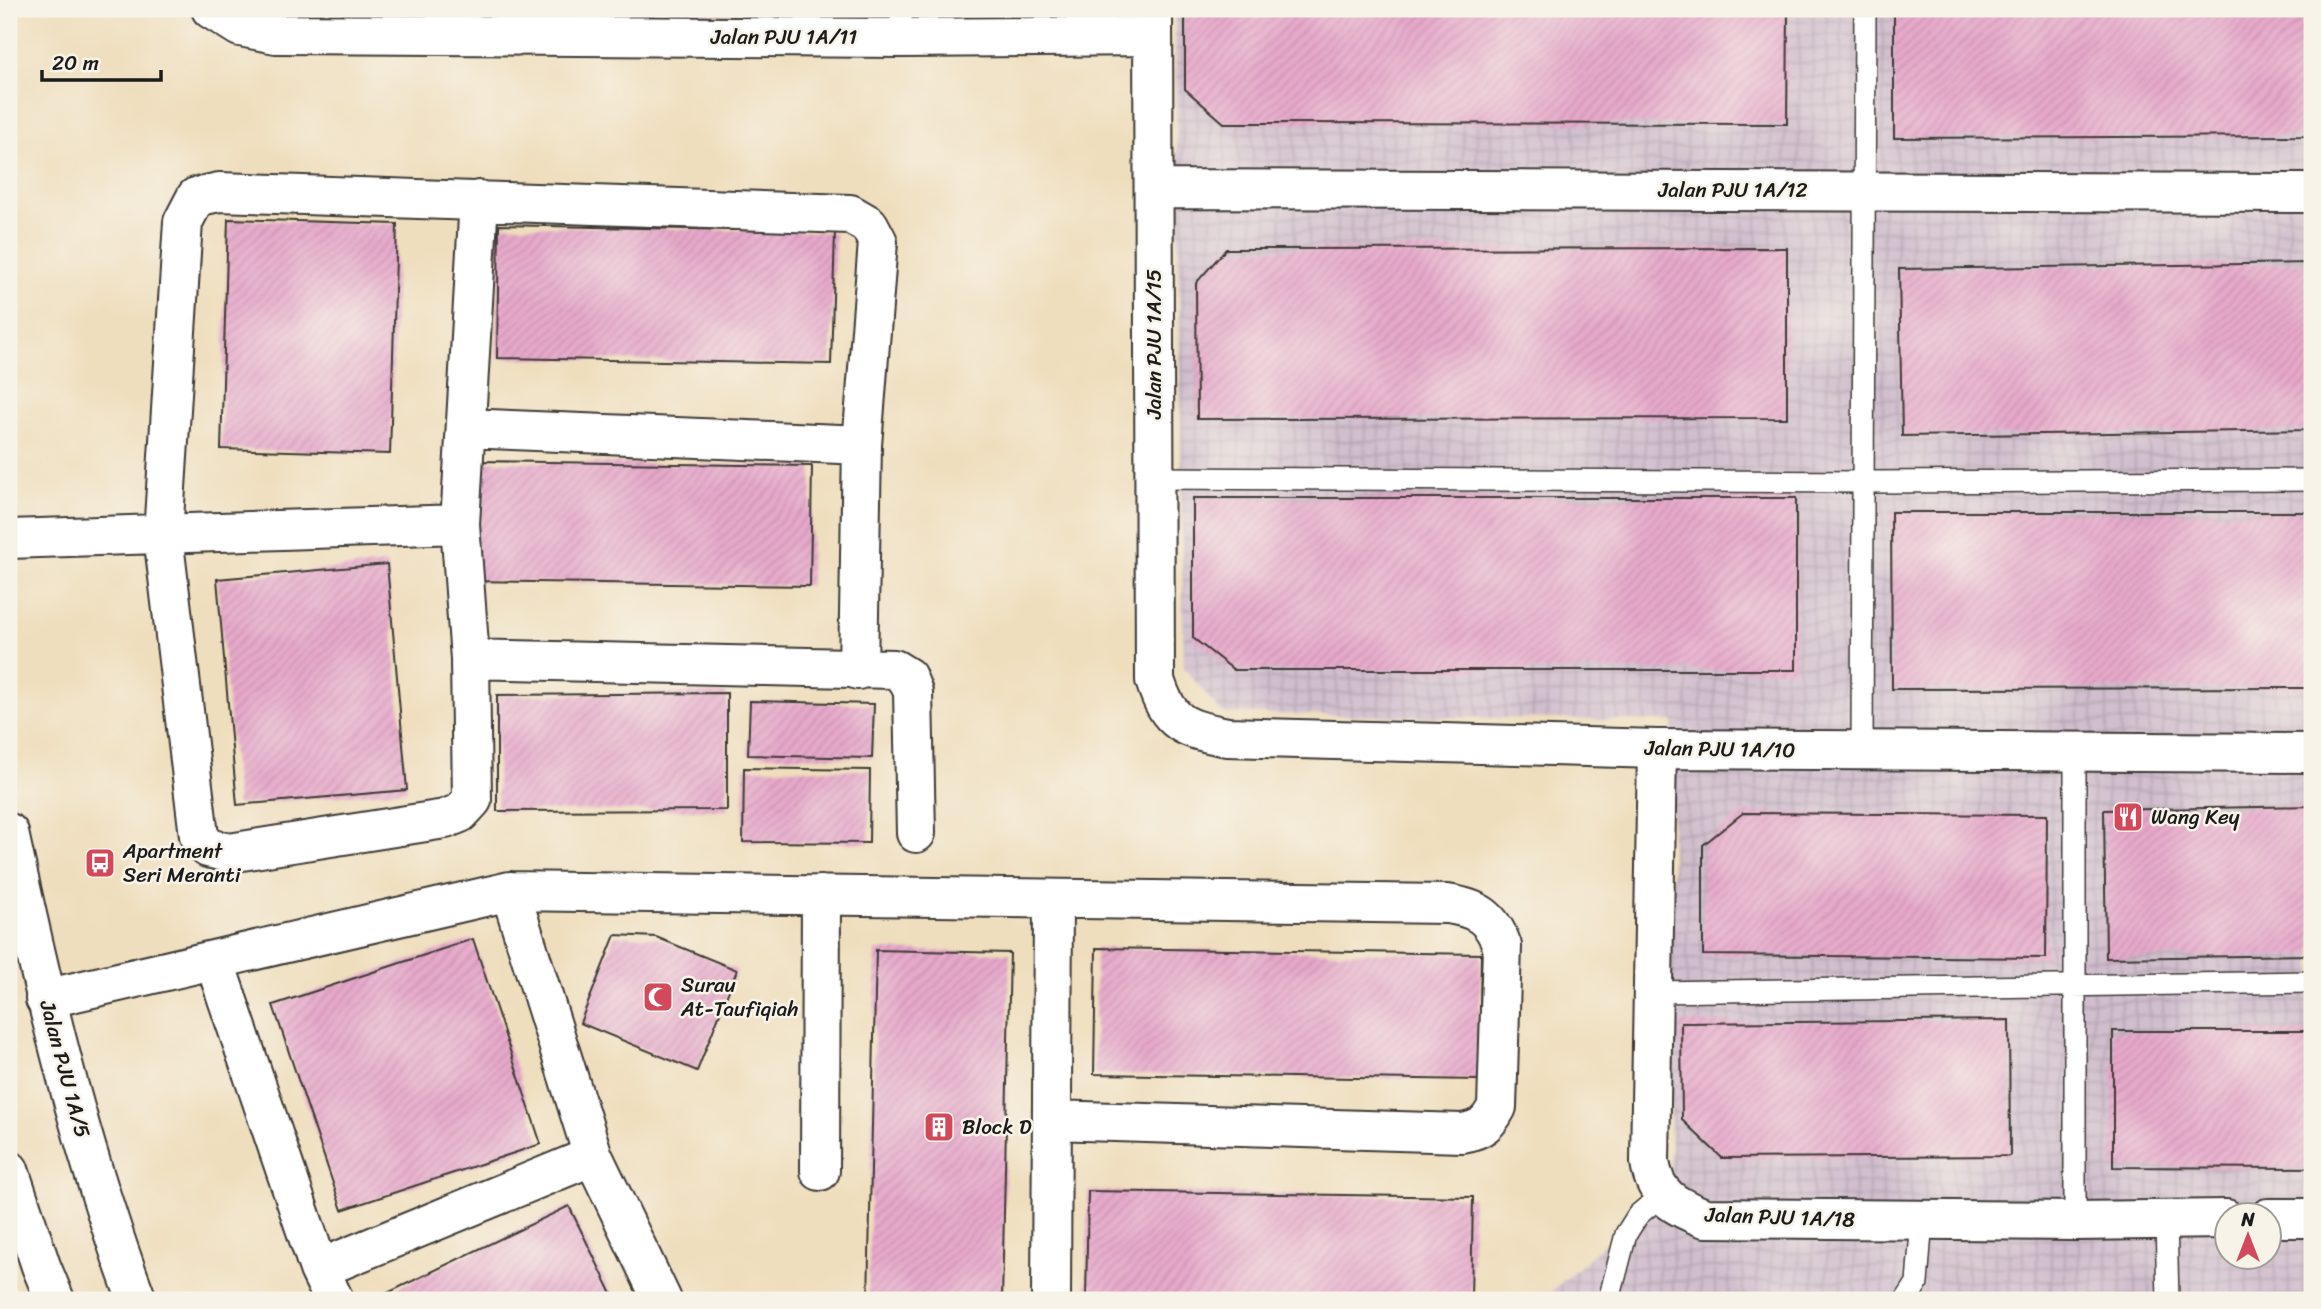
<svg xmlns="http://www.w3.org/2000/svg" width="2321" height="1309" font-family="Sriracha,sans-serif">
<defs>
<pattern id="industrial-grid" width="8" height="8" patternUnits="userSpaceOnUse" patternTransform="scale(1.75)"><rect width="8" height="8" fill="#d0bdcd"/><path d="M0 4h8M4 0v8" fill="none" stroke="#b2a2af"/></pattern>
<pattern id="building-hatch" width="6" height="6" patternUnits="userSpaceOnUse" patternTransform="scale(1.75)"><rect width="6" height="6" fill="#e7a9cb"/><path d="M-1 1l2-2M0 6l6-6M5 7l2-2" fill="none" stroke="#c691ae"/></pattern>
</defs>
<rect width="100%" height="100%" fill="#f7f3e8"/>
<filter id="ink" filterUnits="userSpaceOnUse"><feTurbulence type="fractalNoise" baseFrequency=".0143" numOctaves="2"/><feDisplacementMap in="SourceGraphic" scale="14" xChannelSelector="R" yChannelSelector="G"/><feConvolveMatrix kernelMatrix="1 2 1 2 8 2 1 2 1" color-interpolation-filters="sRGB"/></filter>
<filter id="wash" filterUnits="userSpaceOnUse"><feTurbulence type="fractalNoise" baseFrequency=".00686" numOctaves="4" result="noise"/><feDisplacementMap in="SourceGraphic" scale="28" xChannelSelector="R" yChannelSelector="G"/><feGaussianBlur stdDeviation="1.57" result="paint"/><feColorMatrix in="noise" values="0 0 0 0 0 0 0 0 0 0 0 0 0 0 0 0 0 1.4 0 .05"/><feComposite in="paint" operator="in"/></filter>
<g filter="url(#wash)">
<rect width="100%" height="100%" fill="#efdebd"/>
<path fill="url(#industrial-grid)" fill-rule="evenodd" d="M270 9H2312V1300H1543L1670 1183 1673 721 1222 713 1184 668 1175 16 274 13ZM2226 1214H2268V1256H2226Z"/>
<g id="blocks">
<path fill="url(#building-hatch)" d="M1185 9H1788L1787 124 1224 123 1185 89Z
M1894 9H2312V136L1894 138Z
M228 219 397 224 390 454 221 449Z
M499 225 835 232 831 364 497 358Z
M1787 248V418L1197 419 1196 283 1226 249Z
M2312 263V430L1902 436 1899 269Z
M476 461 812 466 810 586 474 581Z
M1193 498H1796V670H1234L1193 638Z
M1891 512H2312V688L1892 689Z
M387 564 407 790 237 805 217 579Z
M727 693V810L497 811V695Z
M750 701 874 704 872 758 748 755Z
M744 768 870 770 869 843 743 842Z
M2312 806V955L2106 958 2104 810Z
M1743 813 2047 815 2046 958 1703 955V845Z
M615 935 656 937 737 970 697 1071 580 1023Z
M473 939 541 1144 342 1210 273 1005Z
M1096 948 1481 954 1479 1080 1094 1074Z
M876 950 1010 953 1002 1300H868Z
M2009 1020 2010 1156 1722 1158 1682 1120 1681 1023Z
M2113 1031H2312V1168L2113 1167Z
M1088 1191 1473 1197 1471 1300H1086Z
M569 1206 615 1300H380L379 1297Z"/>
</g>
</g>
<g filter="url(#ink)">
<use href="#blocks" fill-opacity="0" stroke="#3c3934" stroke-width="2"/>
<g fill="none" stroke-linecap="round" stroke-linejoin="round">
<g stroke="#3c3934" stroke-width="24">
<path id="service" d="M901 9V38
M1154 478 1863 482 2312 480
M1862 750 1865 9
M2075 752V1221
M1654 992 2312 982
M2166 1220 2168 1300
M1609 1300 1626 1234 1638 1215 1663 1194
M1906 1300 1917 1283 1922 1219"/>
</g>
<g stroke="#3c3934" stroke-width="42">
<path id="minor" d="M211 9 240 27 276 34 901 38 1153 36
M1153 9 1155 680C1169 725 1184 728 1227 737L1657 749 2312 753
M1154 189 2312 193
M479 200 460 524 470 659 472 800 460 813 445 819 229 853 208 848 199 836 163 535 183 222 196 197 219 192 850 214 869 225 878 242 862 445 858 670
M467 428 862 445
M9 539 460 524
M470 659 894 669 907 677 913 692 916 833
M1657 749 1650 1162C1655 1196 1674 1206 1705 1218L2075 1221 2226 1219
M510 891 593 1156 662 1300
M214 960 319 1269 334 1300
M45 999 510 891 1447 904C1477 908 1492 917 1502 946L1497 1107C1488 1124 1481 1130 1462 1133L1052 1120
M820 1171 821 895
M2268 1218H2312
M319 1269 593 1156
M1051 1300 1053 899"/>
</g>
<g stroke="#3c3934" stroke-width="42">
<path id="tertiary" d="M9 833C35 953 62 1072 99 1189 111 1227 123 1264 137 1300
M9 1170 41 1266 55 1300"/>
</g>
<use href="#service" stroke="#fff" stroke-width="21"/>
<use href="#minor" stroke="#fff" stroke-width="38"/>
<use href="#tertiary" stroke="#fff" stroke-width="38"/>
</g>
</g>
<defs>
<g id="restaurant-square" transform="scale(1.575)"><rect x="-9" y="-9" width="18" height="18" rx="4" fill="#d1495b" stroke="#f7f3e8"/><path d="M-5-6h1v4h1v-4h1v4h1v-4h1v5L-1.5 .5V6h-2V.5L-5-1ZM5-6V6H3V1.5H1.5Q1.5-4 5-6Z" fill="#fff"/></g>
<g id="bus-square" transform="scale(1.575)"><rect x="-9" y="-9" width="18" height="18" rx="4" fill="#d1495b" stroke="#f7f3e8"/><path d="M-5-6H5V4H4V6H2V4H-2V6H-4V4H-5ZM-3.5-4V0h7V-4ZM-3.5 1.2v1.5H-2V1.2ZM2 1.2v1.5H3.5V1.2Z" fill="#fff"/></g>
<g id="mosque-square" transform="scale(1.575)"><rect x="-9" y="-9" width="18" height="18" rx="4" fill="#d1495b" stroke="#f7f3e8"/><path d="M3.5-4.9A6 6 0 1 0 3.5 4.9A5 5 0 1 1 3.5-4.9Z" fill="#fff"/></g>
<g id="building-square" transform="scale(1.575)"><rect x="-9" y="-9" width="18" height="18" rx="4" fill="#d1495b" stroke="#f7f3e8"/><path d="M-4-6H4V6H1V3H-1V6H-4ZM-2.5-4.3h1.7v1.8h-1.7ZM.8-4.3h1.7v1.8H.8ZM-2.5-1h1.7V.8h-1.7ZM.8-1h1.7V.8H.8Z" fill="#fff"/></g>
</defs>
<g fill-rule="evenodd">
<use href="#restaurant-square" x="2128" y="817"/>
<use href="#bus-square" x="100" y="863"/>
<use href="#mosque-square" x="658" y="997"/>
<use href="#building-square" x="939" y="1127"/>
</g>
<g text-anchor="middle" stroke-width="5" stroke-linejoin="round" paint-order="stroke">
<g font-size="21" fill="#1c1c1c" stroke="#f7f3e8">
<text x="784" y="44">Jalan PJU 1A/11</text>
<text x="1733" y="197">Jalan PJU 1A/12</text>
<text transform="translate(1154 344) rotate(-90)" y="7">Jalan PJU 1A/15</text>
<text transform="translate(1720 749) rotate(1)" y="7">Jalan PJU 1A/10</text>
<text transform="translate(65 1069) rotate(75)" y="7">Jalan PJU 1A/5</text>
<text transform="translate(1780 1217) rotate(2)" y="7">Jalan PJU 1A/18</text>
</g>
<g font-size="21" fill="#1c1c1c" stroke="#f7f3e8" text-anchor="start">
<text x="2151" y="824">Wang Key</text>
<text x="123" y="858">Apartment<tspan x="123" dy="24">Seri Meranti</tspan></text>
<text x="681" y="992">Surau<tspan x="681" dy="24">At-Taufiqiah</tspan></text>
<text x="962" y="1134">Block D</text>
</g>
</g>
<rect width="2321" height="1309" fill="none" stroke="#f7f3e8" stroke-width="35"/>
<g transform="translate(2248 1236)"><circle r="33" fill="#f7f3e8" stroke="#9f9d96" stroke-width="2"/>
<path d="M0-5L12 26L0 18L-12 26Z" fill="#d1495b"/>
<text y="-10" font-size="19" font-weight="bold" text-anchor="middle" fill="#1c1c1c">N</text>
</g>
<path d="M42 70v10h119v-10" fill="none" stroke="#1c1c1c" stroke-width="3.5"/>
<text x="52" y="70" font-size="21" fill="#1c1c1c" stroke="#f7f3e8" stroke-width="5" paint-order="stroke">20 m</text>
</svg>
